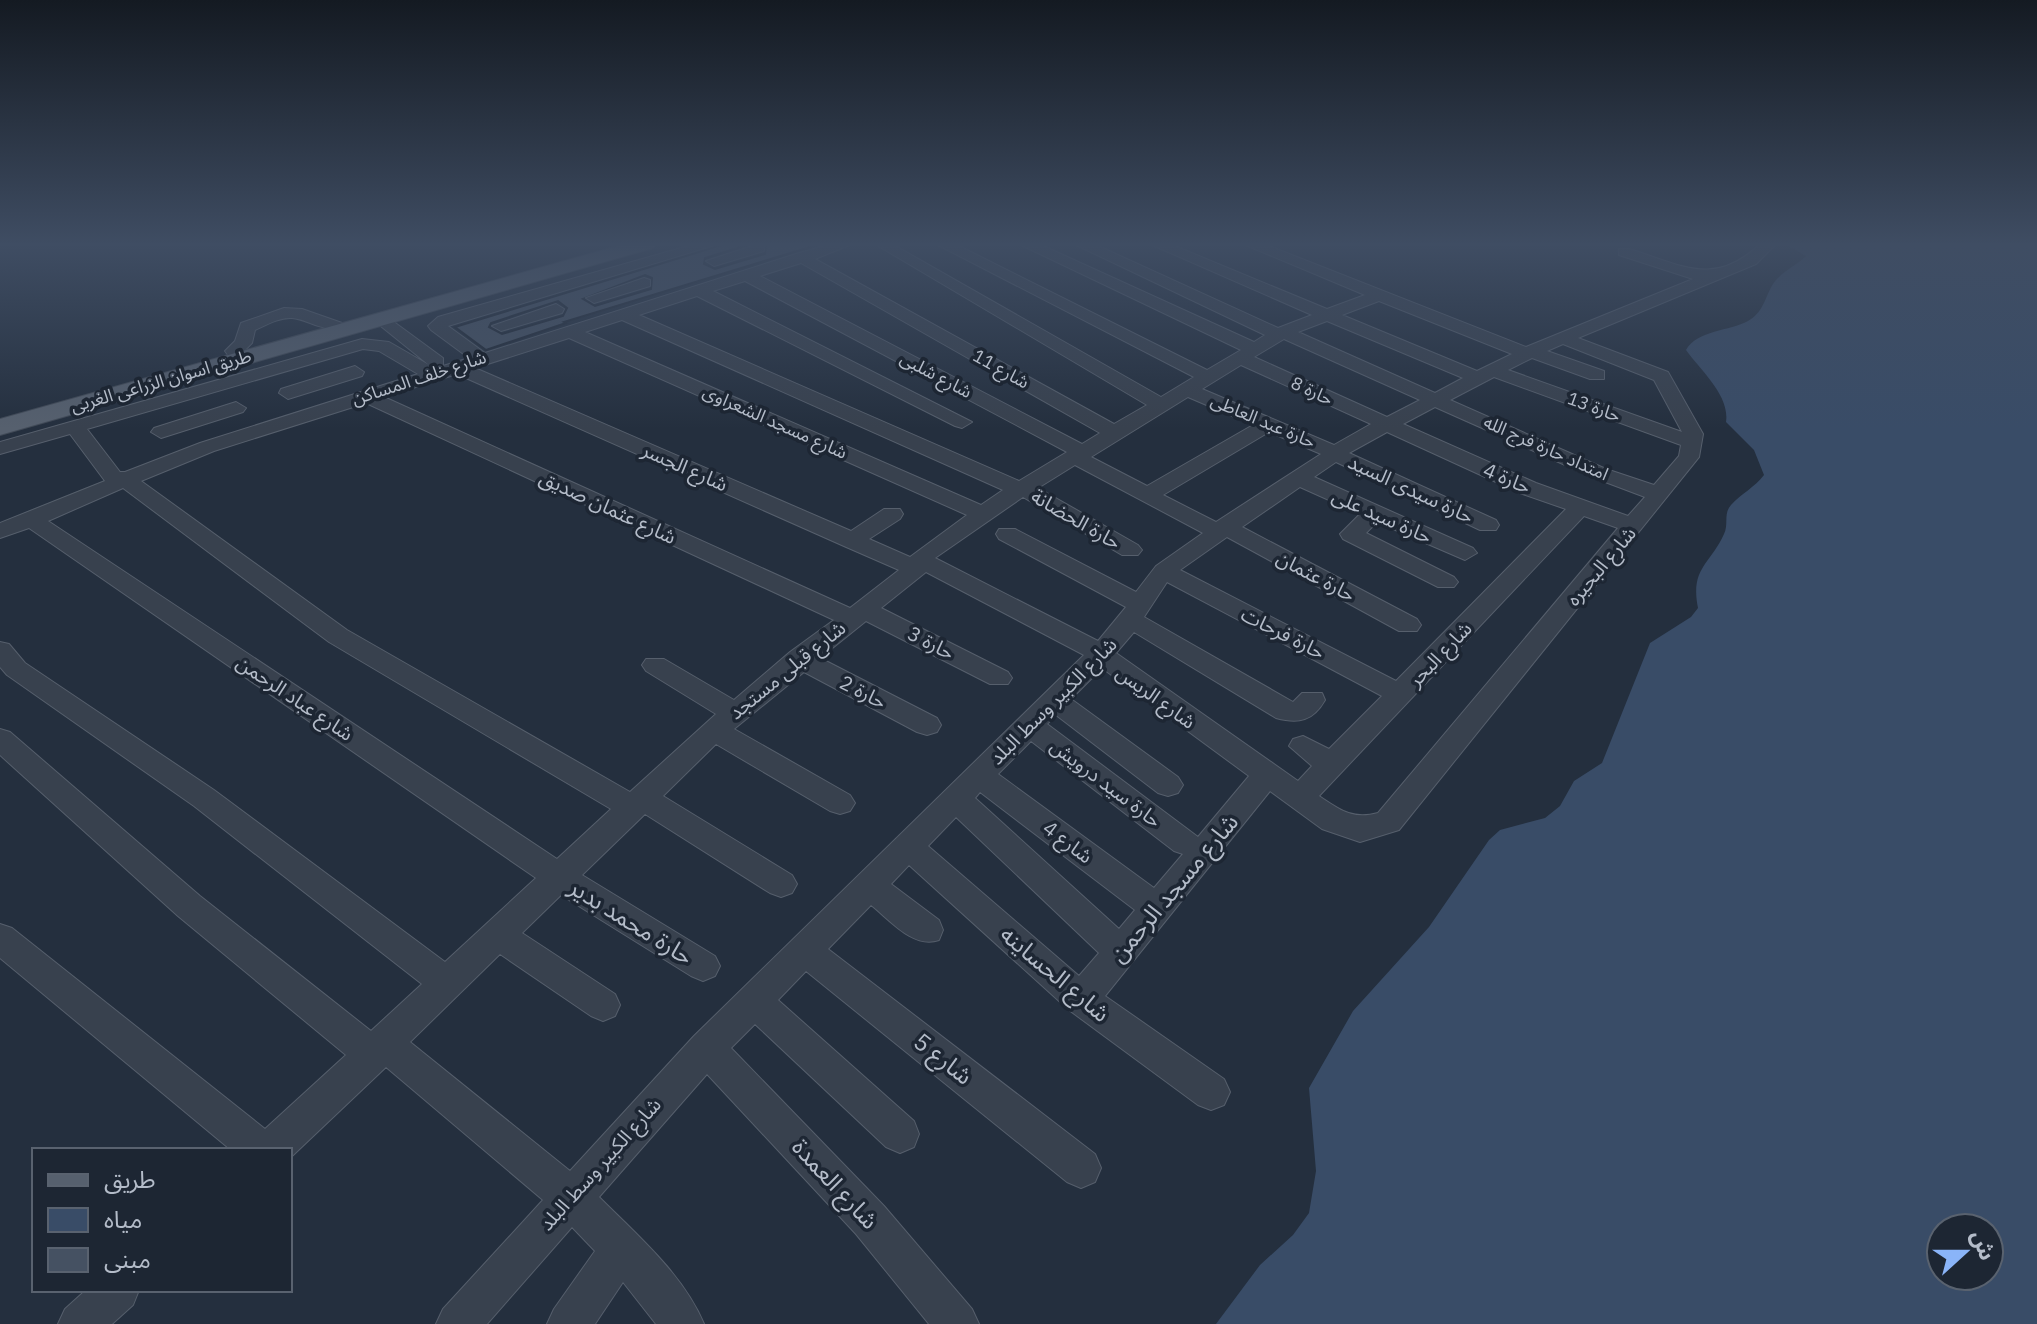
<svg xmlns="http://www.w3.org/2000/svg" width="2037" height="1324" font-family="'IBM Plex Sans','Noto Sans Arabic',sans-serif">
<rect width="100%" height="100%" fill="#242f3e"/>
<path fill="#394c67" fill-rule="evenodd" d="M1785 244H2037V1324H1216L1260 1265 1293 1235 1309 1213 1316 1171 1309 1088 1353 1011 1429 927 1489 840 1500 830 1545 818 1560 806 1574 781 1602 763 1650 643 1691 617 1698 608C1690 568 1710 565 1724 534 1729 524 1723 514 1731 505 1741 494 1755 487 1764 475L1754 450 1726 422C1730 395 1700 370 1686 350 1697 330 1730 331 1748 321 1766 311 1765 293 1776 280 1785 270 1797 265 1806 256ZM1941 1228H1989V1276H1941Z"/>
<path fill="#455162" stroke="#1f2835" stroke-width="2" fill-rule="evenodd" d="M725 244H750L705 258 704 264 715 269 765 254 766 244H809L810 247 564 322 566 323 486 350 455 327ZM645 275 652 278 651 289 595 306 583 299ZM558 301 567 308 563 316 502 334 489 327 491 323Z"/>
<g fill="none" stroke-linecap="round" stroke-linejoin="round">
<g stroke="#565f6c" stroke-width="2">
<path id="minor" d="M695 244H718L448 326 485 353 796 254 831 244H852L815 259 1114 424 1147 405 875 244H892L1161 397 1194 377 936 244H955L1207 370 1241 350 1019 244H1039L1254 342 1265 335 1074 244H1094L1278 328 1312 315 1150 244H1170L1327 309 1365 295 1243 244H1264L1526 347 1693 279 1619 255V249H1629C1682 265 1714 288 1760 244L1775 245 1756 264 1578 338 1668 372 1703 434 1699 457 1399 830 1360 842 1322 829 1270 791 1105 996 1224 1079 1230 1092 1224 1105 1211 1110 1198 1105 1069 1010 909 865 891 884 939 920 943 930 939 940C913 949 890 920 871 905L828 949 1095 1154 1101 1168 1095 1182 1081 1188 1067 1182 806 971 778 1000 914 1121 919 1134 914 1147 900 1153 886 1147 755 1024 731 1048 884 1206 972 1309 979 1324H929L856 1234 707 1074 599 1197C636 1234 683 1274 704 1324H656L623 1282 595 1324H547L554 1309 595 1251 572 1227 487 1324H436L443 1309 543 1200 386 1067 290 1158V1150H231L0 958V924L12 928 265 1129 346 1055 178 916 0 755V729L10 732 200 896 371 1031 422 984 194 806 7 675 0 667V642L9 644 25 663 214 790 445 962 536 878 29 528 0 538V523L105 481 70 434 0 454V442L362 339 389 342 429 365 377 323V315L383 314 443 358V366L469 358 431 330 428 326 438 317ZM801 263 1100 433 1082 444 760 276ZM745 281 1067 452 1019 481 639 315 697 296 955 426 962 428 972 422 713 291ZM1379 301 1512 354 1477 371 1342 315ZM622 320 1003 490 981 505 585 332ZM1327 321 1463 378 1435 393 1298 332ZM569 338 967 515 910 557 869 539 900 519 903 514 900 509H884L851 531 475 368ZM1284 339 1420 400 1387 417 1254 357ZM1563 344 1654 380 1682 432 1508 370 1532 358 1590 379H1604V371L1547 351ZM363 349 379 351 418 374 200 443 125 472H120L87 429ZM1241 365 1371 424 1334 445 1202 389ZM457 374 844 546 899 570 850 608 384 397ZM1494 377 1681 445 1679 456 1654 485 1606 469 1450 400ZM1188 397 1253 425 1147 486 1091 457ZM366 403 834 620 790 652 734 700 664 659H646L642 665 646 671 716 714 630 792 347 630 141 481 214 451ZM1435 407 1592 477 1645 497 1628 516 1536 483 1403 424ZM1269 432 1321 454 1216 522 1163 495ZM1387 432 1520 493 1566 509 1396 681 1180 570 1227 537 1399 631H1417L1421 625 1417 619 1242 527 1300 487 1360 514 1340 534 1343 539 1438 587H1454L1458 582 1454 577 1366 533 1377 522 1465 560 1477 553 1473 548 1314 477 1336 462 1480 530H1496L1499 525 1496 520 1349 453ZM1075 465 1203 533 1156 566 1136 592 1015 529H999L996 534 999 539 1126 607 1098 641 935 558 1023 497 1122 555H1138L1142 550 1138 545 1038 488ZM123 488 329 642 611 809 557 859 48 521ZM1584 516 1618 528 1378 813C1352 820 1340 810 1319 796ZM926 572 1084 655 694 1036 570 1171 410 1042 500 954 591 1016 603 1021 615 1016 620 1005 615 994 522 933 561 895 691 976 703 981 715 976 720 966 715 956 582 875 645 814 770 893 781 897 792 893 797 884 792 875 663 796 716 744 830 811 840 814 850 811 855 803 850 795 734 729 804 672 917 732 927 735 937 732 941 725 937 718 820 658 866 621 990 684H1008L1012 678 1008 672 881 608ZM1167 582 1382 696 1329 749 1303 736 1293 739 1289 746 1312 766 1298 781 1116 653 1134 632 1276 718C1299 724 1313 721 1325 700L1322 693H1302L1293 702 1144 617ZM1102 668 1249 776 1198 837 1047 724 1056 715 1158 793 1168 796 1178 793 1183 785 1178 777 1071 699ZM1031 741 1174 851 1183 854 1154 888 998 774ZM980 792 1135 910 1119 929 975 798ZM956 817 1099 953 1079 976 928 846Z
M758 244 764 245V251L714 266 706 261Z
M644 278 650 280V286L594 303 586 298Z
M556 304 564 309 562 313 501 331 492 326Z
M284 308 302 309 342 323C327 336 309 319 292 318 280 317 266 325 255 330L252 343 240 355H228L225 351 235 341 241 323Z
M355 366 364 372 362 376 288 399 279 393 281 389Z
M236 402 246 408 243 412 161 438 151 432 154 428Z
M86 1290H139L133 1305 112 1324H58L65 1309Z"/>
</g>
<g stroke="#414a57" stroke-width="2">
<path id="major" d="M625 244H656L653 248 0 435V419Z"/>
</g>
<use href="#minor" fill="#38414e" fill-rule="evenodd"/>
<use href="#major" fill="#56606e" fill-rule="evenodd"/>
</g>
<linearGradient id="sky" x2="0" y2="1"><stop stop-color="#141a22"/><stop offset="0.57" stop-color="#3f4d63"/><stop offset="1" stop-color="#3f4d63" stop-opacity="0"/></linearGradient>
<rect width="2037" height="429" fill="url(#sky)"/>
<g text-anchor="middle" stroke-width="7" stroke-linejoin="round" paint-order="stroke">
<g font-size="18" fill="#b4bcc9" stroke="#1d2633">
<text transform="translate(1001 369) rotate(29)" y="6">شارع 11</text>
<text transform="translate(936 375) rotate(28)" y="6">شارع شلبى</text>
<text transform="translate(419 378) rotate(-18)" y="6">شارع خلف المساكن</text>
<text transform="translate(161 381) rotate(-16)" y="6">طريق اسوان الزراعى الغربى</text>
<text transform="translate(1312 391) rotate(25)" y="6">حارة 8</text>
<text transform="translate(1594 407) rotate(20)" y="6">حارة 13</text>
<text transform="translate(1263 421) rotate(23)" y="6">حارة عبد العاطى</text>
<text transform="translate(775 422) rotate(24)" y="6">شارع مسجد الشعراوى</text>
<text transform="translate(1546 448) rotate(24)" y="6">امتداد حارة فرج الله</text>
</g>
<g font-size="20" fill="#b4bcc9" stroke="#1d2633">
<text transform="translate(685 467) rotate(24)" y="7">شارع الجسر</text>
<text transform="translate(1507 478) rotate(23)" y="7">حارة 4</text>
<text transform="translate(1411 489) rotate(25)" y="7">حارة سيدى السيد</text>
<text transform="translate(608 507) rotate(25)" y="7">شارع عثمان صديق</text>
<text transform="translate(1382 516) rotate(24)" y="7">حارة سيد على</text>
<text transform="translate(1076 519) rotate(30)" y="7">حارة الحضانة</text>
<text transform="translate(1601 566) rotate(-50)" y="7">شارع البحيره</text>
<text transform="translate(1316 576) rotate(28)" y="7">حارة عثمان</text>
<text transform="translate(1283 633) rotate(27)" y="7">حارة فرحات</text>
<text transform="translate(931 643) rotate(27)" y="7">حارة 3</text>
<text transform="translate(1440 654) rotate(-46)" y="7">شارع البحر</text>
<text transform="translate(787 670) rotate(-39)" y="7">شارع قبلى مستجد</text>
<text transform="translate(863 692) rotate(27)" y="7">حارة 2</text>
<text transform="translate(1156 697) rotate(36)" y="7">شارع الريس</text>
<text transform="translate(295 698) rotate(34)" y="7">شارع عباد الرحمن</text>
<text transform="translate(1053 701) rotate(-45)" y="7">شارع الكبير وسط البلد</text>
<text transform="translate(1106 783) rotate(37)" y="7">حارة سيد درويش</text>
<text transform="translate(1068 842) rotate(37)" y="7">شارع 4</text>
<text transform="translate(600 1164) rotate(-48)" y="7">شارع الكبير وسط البلد</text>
</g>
<g font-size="24" fill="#b4bcc9" stroke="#1d2633">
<text transform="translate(1174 888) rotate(-50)" y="8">شارع مسجد الرحمن</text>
<text transform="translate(631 922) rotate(32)" y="8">حارة محمد بدير</text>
<text transform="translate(1055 974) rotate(40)" y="8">شارع الحساينه</text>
<text transform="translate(943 1059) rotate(38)" y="8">شارع 5</text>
<text transform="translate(835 1184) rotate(47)" y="8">شارع العمدة</text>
</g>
</g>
<rect x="32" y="1148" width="260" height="144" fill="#1d2633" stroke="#59626f" stroke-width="2"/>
<rect x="48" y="1174" width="40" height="12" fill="#56606e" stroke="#59626f" stroke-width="2"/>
<text x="104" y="1188" font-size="24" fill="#b4bcc9">طريق</text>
<rect x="48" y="1208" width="40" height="24" fill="#394c67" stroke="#59626f" stroke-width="2"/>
<text x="104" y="1228" font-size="24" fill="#b4bcc9">مياه</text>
<rect x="48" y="1248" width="40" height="24" fill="#455162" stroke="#59626f" stroke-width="2"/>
<text x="104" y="1268" font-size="24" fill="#b4bcc9">مبنى</text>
<g transform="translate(1965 1252) rotate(69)"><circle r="38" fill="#1d2633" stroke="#59626f" stroke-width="2"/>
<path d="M0-6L14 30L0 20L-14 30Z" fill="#8ab4f8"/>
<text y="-12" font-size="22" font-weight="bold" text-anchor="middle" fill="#b4bcc9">ش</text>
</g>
</svg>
